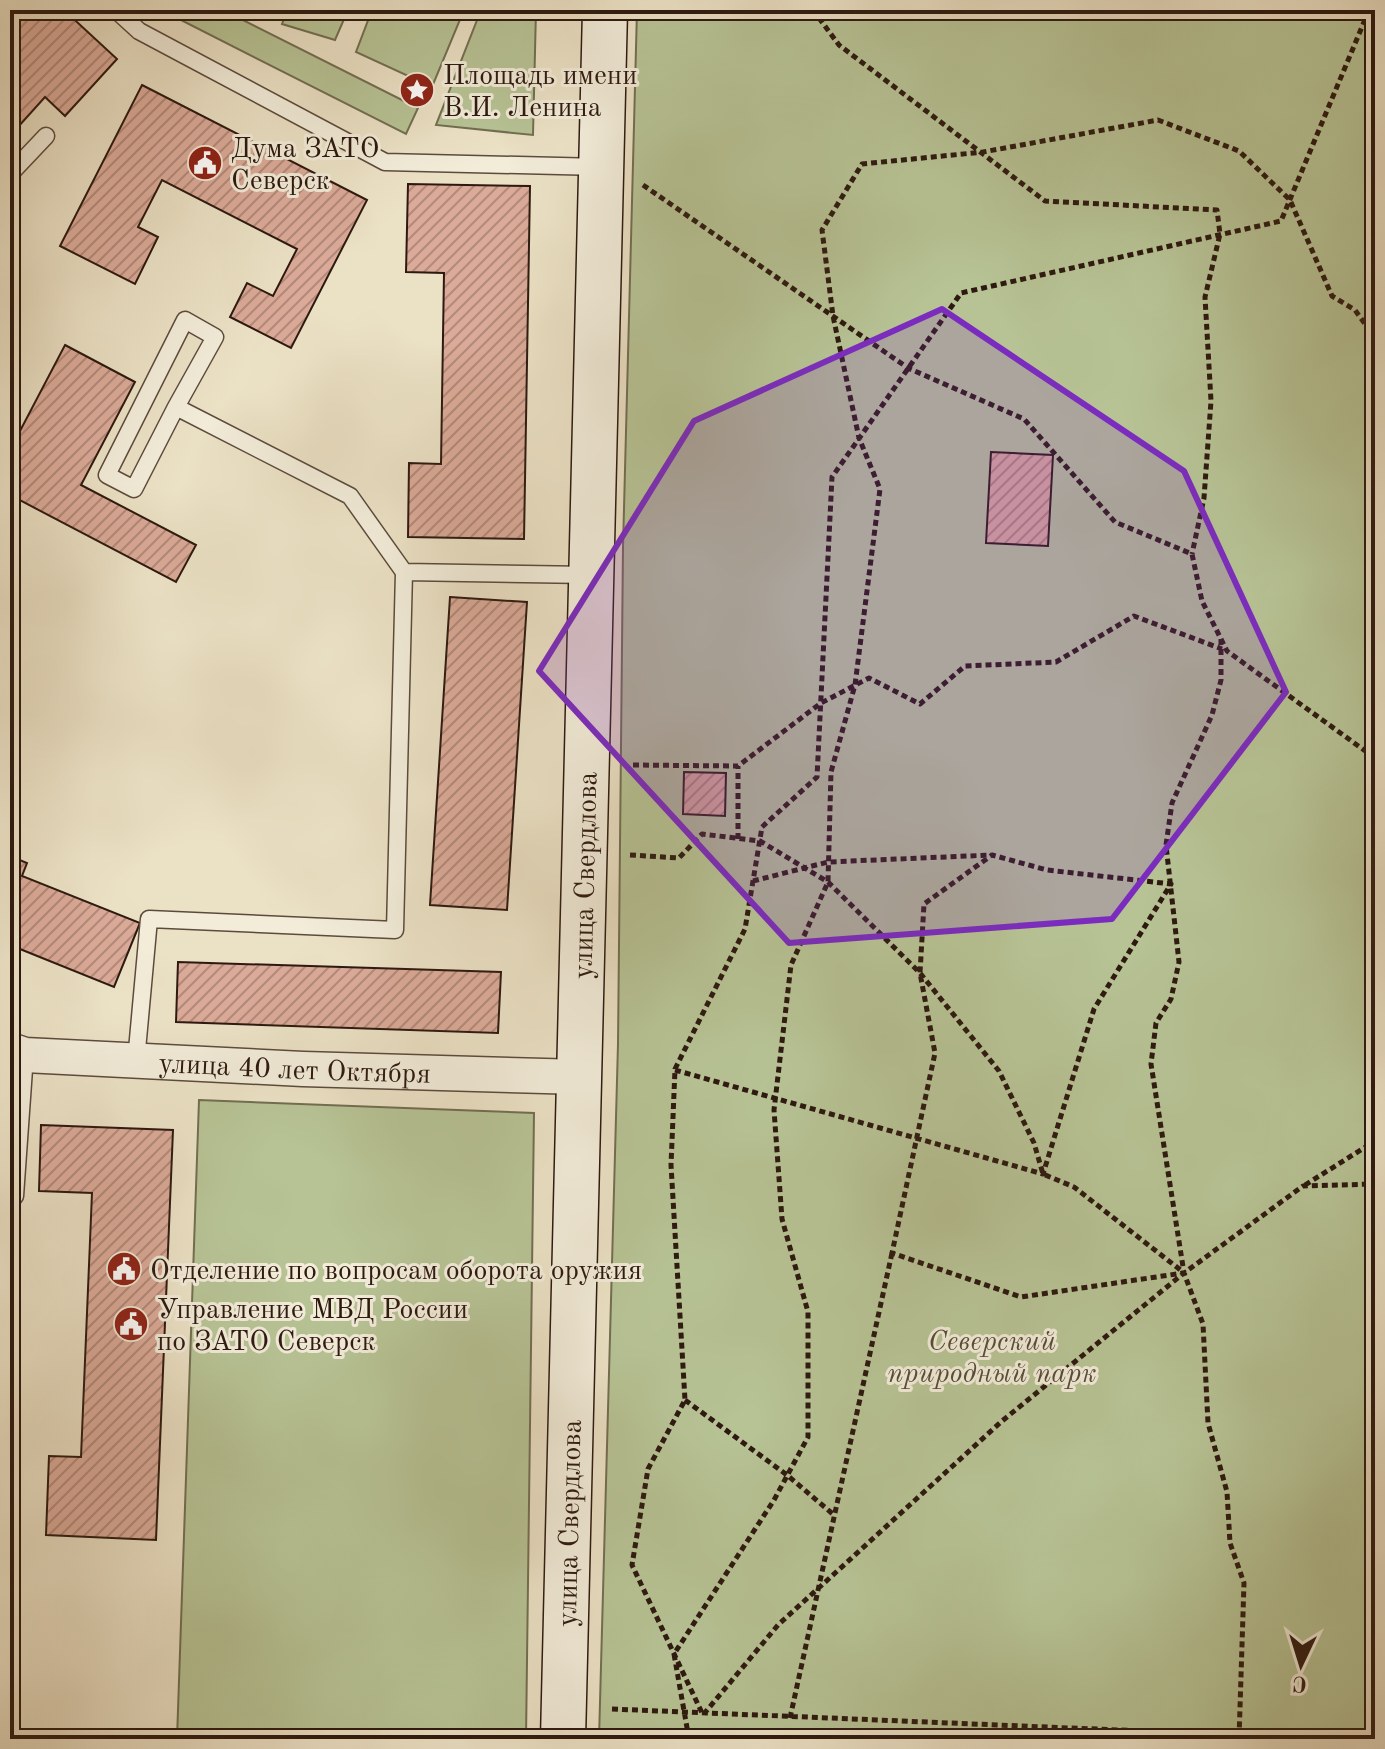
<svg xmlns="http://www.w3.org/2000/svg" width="1385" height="1749" font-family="'Old Standard TT',serif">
<defs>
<pattern id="building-hatch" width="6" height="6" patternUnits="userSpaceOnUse" patternTransform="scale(2)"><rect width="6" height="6" fill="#dbaa98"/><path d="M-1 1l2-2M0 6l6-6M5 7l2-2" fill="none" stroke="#b28a7b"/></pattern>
</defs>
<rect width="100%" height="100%" fill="#ebe1c5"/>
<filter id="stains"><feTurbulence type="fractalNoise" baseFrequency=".0025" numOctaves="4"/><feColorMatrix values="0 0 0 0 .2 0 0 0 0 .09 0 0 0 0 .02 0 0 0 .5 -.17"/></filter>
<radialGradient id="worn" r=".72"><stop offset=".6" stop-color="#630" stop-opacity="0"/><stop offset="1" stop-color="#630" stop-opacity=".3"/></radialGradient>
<path fill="#b7c395" stroke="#726e52" stroke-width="2" d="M178 10H223L418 108 406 134 175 17Z
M287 10H348L335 40 282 24Z
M372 10H464L432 87 356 52Z
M481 10H536L533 135 436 125Z
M637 10H1375V1739H599L618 1044 623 547Z
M199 1100 534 1113 526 1739H177Z"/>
<path fill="url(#building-hatch)" stroke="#2d1910" stroke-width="2" d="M16 10H64L117 59 65 116 45 97 10 136V17Z
M142 85 367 200 291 348 230 317 247 283 273 296 297 249 162 180 138 227 158 237 135 284 60 246Z
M408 184 530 186 524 539 408 537 409 463 441 464 444 273 406 272Z
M65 345 135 382 81 485 196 545 176 582 10 495V450Z
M991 452 1053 455 1048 546 986 543Z
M450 597 527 602 507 910 430 905Z
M684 772 726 773 725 816 683 814Z
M10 856 27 863 22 876 140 923 114 987 10 945Z
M178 962 501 972 498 1033 176 1022Z
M41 1125 173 1130 156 1540 46 1535 49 1456 81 1457 92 1193 39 1191Z
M10 1573H17L10 1709Z"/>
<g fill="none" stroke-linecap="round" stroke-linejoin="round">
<g stroke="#5c4b3d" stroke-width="19">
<path id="lane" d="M116 10 139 31 385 162 601 167
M10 174 46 136
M176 407 134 489 107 475 185 320 215 337 176 407 350 496 404 572 589 575
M136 1061 149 919 395 930 404 572
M10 1201 15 1196 25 1055"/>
</g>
<g stroke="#5c4b3d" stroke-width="37">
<g id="street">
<path id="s1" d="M10 1050 25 1055 303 1069 581 1077"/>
</g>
</g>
<g stroke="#2d1910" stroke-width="47">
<g id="secondary">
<path id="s2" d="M563 1739 605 10"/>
</g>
</g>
<path stroke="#2d1910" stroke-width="5" stroke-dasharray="6 4" stroke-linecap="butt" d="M813 10 839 45 1045 201 1217 210 1220 234 1205 297 1211 401 1204 498 1192 554
M1369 10 1281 221 961 293 832 477 817 777 762 827 745 929 675 1069 671 1165 685 1400 648 1469 632 1565 703 1715 778 1625 1002 1421 1184 1273 1303 1186 1375 1184
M643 185 908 368 1024 419 1115 522 1192 554 1202 601 1227 651 1375 758
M1221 639V680L1212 715 1172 803 1166 845 1179 962 1171 999 1156 1023 1151 1064 1184 1273 1203 1324 1208 1423 1227 1492 1230 1543 1244 1583 1239 1739
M633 765 738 766 821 703 869 678 920 704 965 666 1056 662 1134 616 1222 649
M738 839V766
M630 855 679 858 702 834 760 841 828 882 920 973 999 1071 1034 1143 1043 1174 1074 1187 1183 1272
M753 881 828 862 991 855
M1375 919V926
M675 1070 1043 1174 1094 1009 1171 884 1047 870 992 855 924 904 920 973 935 1053 892 1253 1021 1297 1183 1273
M1305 1185 1375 1141
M685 1400 787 1475 834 1515
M612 1709 1336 1739
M790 1718 892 1253
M689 1739 674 1654 774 1500 808 1437V1312L782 1219 774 1110 791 965 828 882 831 772 855 685 880 489 859 438 833 316 822 230 862 164 983 152 1158 120 1239 151 1290 200 1332 296 1355 310 1375 338"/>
<use href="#lane" stroke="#f2ecd9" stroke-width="16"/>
<use href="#street" stroke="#f2ecd9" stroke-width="34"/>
<use href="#secondary" stroke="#f2ecd9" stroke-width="44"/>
</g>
<path fill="#7b2cbf" fill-opacity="0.2" stroke="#7b2cbf" stroke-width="6" stroke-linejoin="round" d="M942 309 1184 471 1286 692 1112 919 789 943 539 671 694 421Z"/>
<defs>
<g id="sight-disc" transform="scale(1.8)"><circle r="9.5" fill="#8f2418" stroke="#f2ecd9"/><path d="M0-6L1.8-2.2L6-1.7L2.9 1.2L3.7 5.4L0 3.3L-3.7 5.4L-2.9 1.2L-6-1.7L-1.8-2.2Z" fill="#fff"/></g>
<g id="civic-disc" transform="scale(1.8)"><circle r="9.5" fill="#8f2418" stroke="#f2ecd9"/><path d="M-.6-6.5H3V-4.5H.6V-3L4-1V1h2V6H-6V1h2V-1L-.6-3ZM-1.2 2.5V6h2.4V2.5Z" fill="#fff"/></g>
</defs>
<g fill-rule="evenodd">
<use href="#sight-disc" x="417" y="90"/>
<use href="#civic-disc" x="205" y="163"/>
<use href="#civic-disc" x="124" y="1269"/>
<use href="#civic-disc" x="131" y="1324"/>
</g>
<g text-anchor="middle" stroke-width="6" stroke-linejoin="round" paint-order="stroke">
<g font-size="28" fill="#2d1910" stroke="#f2ecd9" text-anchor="start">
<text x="443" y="84">Площадь имени<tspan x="443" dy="32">В.И. Ленина</tspan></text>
<text x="231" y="157">Дума ЗАТО<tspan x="231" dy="32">Северск</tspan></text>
<text x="150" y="1279">Отделение по вопросам оборота оружия</text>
<text x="157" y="1318">Управление МВД России<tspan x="157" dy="32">по ЗАТО Северск</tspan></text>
</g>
<g font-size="28" fill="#2d1910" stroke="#f2ecd9">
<text dy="10" stroke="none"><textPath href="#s2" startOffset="864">улица Свердлова</textPath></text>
<text dy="10" stroke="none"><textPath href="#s1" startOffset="286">улица 40 лет Октября</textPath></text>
<text dy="10" stroke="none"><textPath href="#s2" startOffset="216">улица Свердлова</textPath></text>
</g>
<g font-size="28" font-style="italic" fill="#564c38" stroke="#f2ecd9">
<text x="992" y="1350">Северский<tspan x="992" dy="32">природный парк</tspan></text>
</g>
</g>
<rect width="1385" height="1749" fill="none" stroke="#ebe1c5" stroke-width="40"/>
<rect x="12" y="12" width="1361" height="1725" fill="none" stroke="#2d1910" stroke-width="4"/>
<rect x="20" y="20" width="1345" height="1709" fill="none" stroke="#2d1910" stroke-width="2"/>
<g transform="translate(1301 1665) rotate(184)" stroke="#f2ecd9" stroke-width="6" paint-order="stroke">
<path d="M0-6L14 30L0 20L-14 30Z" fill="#2d1910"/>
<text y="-12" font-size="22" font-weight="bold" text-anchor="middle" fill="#2d1910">С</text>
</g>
<rect width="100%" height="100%" filter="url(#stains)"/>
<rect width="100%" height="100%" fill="url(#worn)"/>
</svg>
